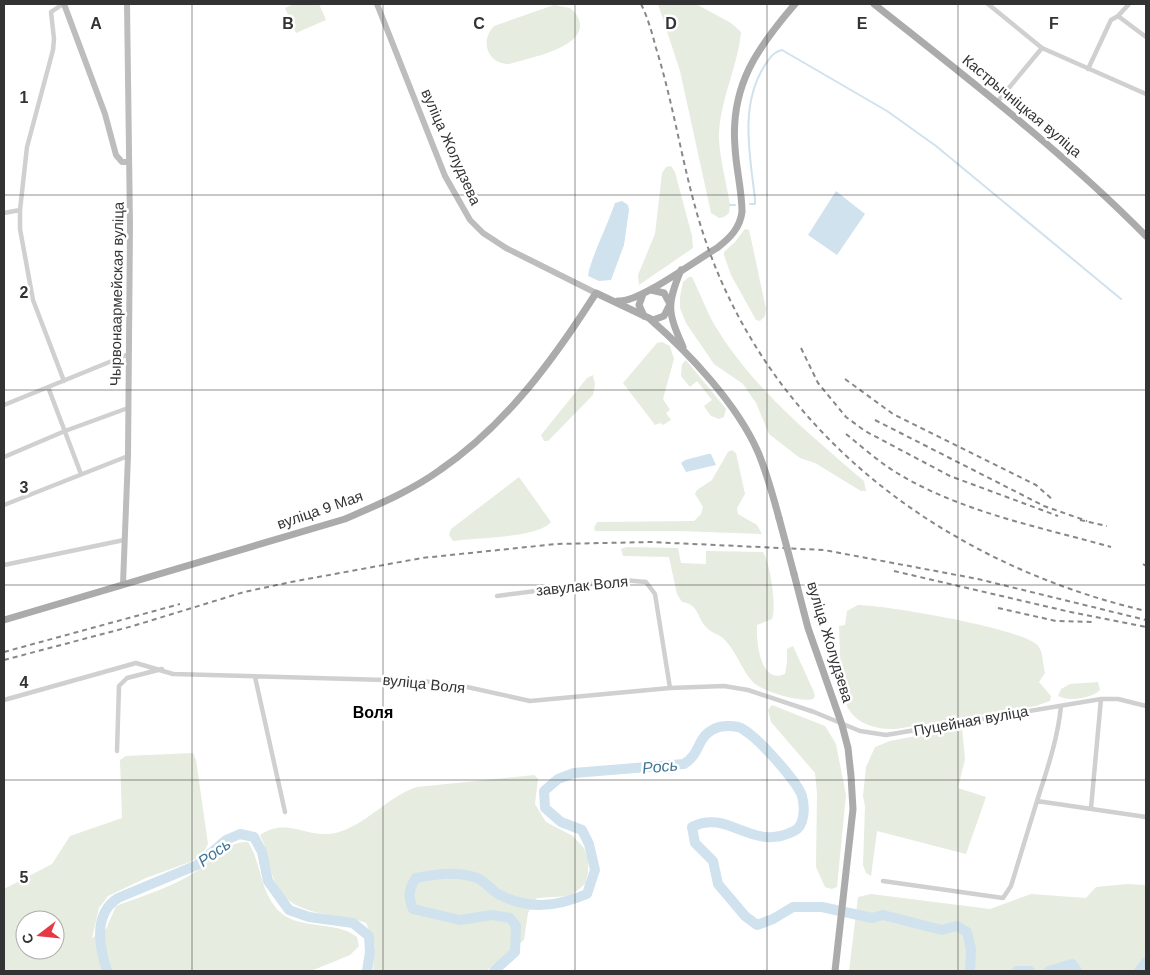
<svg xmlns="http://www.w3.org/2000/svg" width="1150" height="975" font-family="Arial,sans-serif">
<rect width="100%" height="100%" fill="#fff"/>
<path fill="#e6ecdf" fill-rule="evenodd" d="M294 4H319L326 20 296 33 285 8Z
M658 4H696L731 23 741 32C738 65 721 98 719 133 718 151 727 185 730 205L729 213 724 217 719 218 711 213 680 71Z
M554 5 570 8C575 12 579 17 580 24 582 49 528 58 510 64 488 65 479 41 494 26Z
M671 166 675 172 692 236 693 248 639 285 638 275 655 234 662 173 666 167Z
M745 229 749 230 750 234 766 309 765 316 760 321 756 320 731 275 724 255V252L735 242Z
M689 277H692C701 295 708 316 719 332 756 391 812 436 864 481L866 491H861L815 463 800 458 769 434 756 403 743 384 714 364 686 323 680 308V297L683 282Z
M662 342 670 346 674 359 663 399 670 410 666 413 671 420 663 425 660 423 655 425 623 383 657 343Z
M686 360 726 409 724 417 719 419 711 416 704 406 712 400 697 381 690 387 681 376 682 364Z
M593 375 595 384 593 395 548 441H544L541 435 587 378Z
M732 450 736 453 745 494 737 508 738 514 757 525 762 534 679 531H595L594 528 597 522 694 521 701 514 703 507 695 494 697 490 712 480 728 452Z
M519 477 551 522C538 538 475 538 453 541L449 535 451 529Z
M626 547 678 548 681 563 706 564V551L763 552C770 562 777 608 772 619L757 625C756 641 760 685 785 674L787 662V649L793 646 813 690 815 696 813 699C801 703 760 691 752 681 741 668 736 651 724 639 719 634 709 632 705 626 697 616 698 604 682 602L677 594 669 557 623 556 621 549Z
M858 605C883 605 1029 629 1039 647 1043 653 1043 666 1045 673L1039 682 1051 696 1050 701 1036 706 896 729C879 730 857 725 848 708 840 692 840 646 839 626L845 625 847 611Z
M1098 682 1100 690C1092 698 1069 702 1058 696L1061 689 1070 684Z
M772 705 825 726 836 744 846 795 837 887 832 889 825 887 816 867 817 793 815 773 771 722 768 710Z
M962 727 965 759 958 788 986 797 966 854 877 831 871 876 866 873 863 865 865 806 863 796 866 767 875 747 890 741Z
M193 753 196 760 208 844 202 855 190 862 146 878 108 896 99 908 92 938 106 929 116 906C144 895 174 887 198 870 215 860 227 841 248 842 261 862 259 887 276 908 296 932 335 919 357 937L359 946 350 955 311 971H4V889L52 864 70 836 122 818 120 760 126 756ZM25 920H55V950H25Z
M534 775 538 779 535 804 546 822 573 836 584 848 588 860V873L585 884 571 896 537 898 528 913 524 940 486 971H373L375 945 366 923C337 912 293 918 277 886 268 870 269 852 260 835 291 815 308 843 342 831 370 821 389 796 417 787Z
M1127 884 1146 885V971H849L858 897 871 894 990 909 1031 894 1086 898 1096 887Z"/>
<path fill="#cfe2ee" d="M836 191 865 214 837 255 808 235Z
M622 201 628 205 629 210 624 245 611 280 599 281 588 276 589 270C596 247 607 226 615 203Z
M708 454H711L716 465 686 472 681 463 685 460Z"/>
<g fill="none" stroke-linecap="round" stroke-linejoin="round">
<path stroke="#cfe2ee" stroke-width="2" d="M750 204H755V199C750 155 739 105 765 65 770 58 773 52 782 50L887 111 936 146 1121 299
M730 205H735"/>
<path stroke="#cfe2ee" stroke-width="10" d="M107 971C99 946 93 914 118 898L197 865 226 840 240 834 254 837 262 852 268 881 289 910 309 917 353 923 369 936 370 952 367 971
M494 971 515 952 516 926 510 918 492 915 460 920 413 909C408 897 408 890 416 878 436 874 457 871 477 878 485 881 491 890 498 894 529 910 556 907 587 894L595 870 589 844 582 830 561 822 545 808 544 791 558 779 574 773 684 764C703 752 695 735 719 727 724 726 733 726 738 727 752 730 798 782 802 796 805 807 805 826 794 831 751 853 729 808 692 827L695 843 713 861 718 884 745 916 757 925 773 919 793 907H822L872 918 883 915 942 930 957 926 967 932 971 949 970 971
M1017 971H1030
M1049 971 1072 964 1077 971
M1139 971 1146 962"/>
<path stroke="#d0d0d0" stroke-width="4.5" d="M63 4 51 12 54 39 53 50 27 147 20 210V229L33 300 64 381
M988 4 1042 48 1146 94
M1118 16 1146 37
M1088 69 1111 20 1118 16 1129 4
M998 101 1042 48
M4 213 20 210
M48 387 81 474
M4 405 129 354
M4 457 65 431 128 408
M4 505 128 456
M4 565 124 540
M497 596 623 580 646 582 655 594 670 688
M255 677 285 812
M4 700 136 663 173 674 421 681 458 685 530 701 670 688 724 686 748 690 814 712 860 731 886 735 1101 699H1118L1146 706
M1061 706C1058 738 1047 770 1037 801L1146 817
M117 751 119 686 127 678 162 669
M1091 808 1101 699
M883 881 1003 898 1011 886 1037 801"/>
<path stroke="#bdbdbd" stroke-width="6" d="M64 4 105 114 116 155 122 162H129
M377 4 445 176 470 220 483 233 506 248 596 293
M123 584 128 456 130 225 127 4"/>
<path stroke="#ababab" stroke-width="7" d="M874 4C967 78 1062 151 1146 236
M681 270C666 306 668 312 683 347
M651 290 664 293 669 302
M643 294 639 305 644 316
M618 301C639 303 696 260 717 248 730 238 740 228 742 212 742 190 736 169 735 147 730 86 757 48 795 4
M650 319C689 353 737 404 758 452 767 473 773 496 779 518
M794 574 808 628 842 725 848 748 851 776 853 809 835 971
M4 620 345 519C377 505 411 491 440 470 506 425 554 359 596 293L653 320 664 316 669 306"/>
<path stroke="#888" stroke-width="2" stroke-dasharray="5 4" stroke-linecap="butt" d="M641 4C648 18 652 33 656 48 676 112 684 179 706 242 774 439 949 565 1146 611
M801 348 818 383 846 417 865 431 950 476 1058 516
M845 379 893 414 1036 485 1052 499
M875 420 1044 506 1087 521
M846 434C862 447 879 462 897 473 961 512 1040 527 1111 547
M1080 520 1107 526
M1143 564 1146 566
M894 571 1066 611 1146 627
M998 608 1056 621 1095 622
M4 652 180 604
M4 660 133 626 244 592 291 582 422 558 556 544 650 542 824 550 978 579 1146 620"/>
<path stroke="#ababab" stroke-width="7" d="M779 518 794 574"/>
</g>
<path fill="none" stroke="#333" stroke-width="1" stroke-opacity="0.55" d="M192 4V971M383 4V971M575 4V971M767 4V971M958 4V971M4 195H1146M4 390H1146M4 585H1146M4 780H1146"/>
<g text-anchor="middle" stroke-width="5" stroke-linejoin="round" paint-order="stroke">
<g font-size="15" fill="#333" stroke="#fff">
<text transform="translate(1022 106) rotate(40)" y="5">Кастрычніцкая вуліца</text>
<text transform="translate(451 147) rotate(66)" y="5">вуліца Жолудзева</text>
<text transform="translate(117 294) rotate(-89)" y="5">Чырвонаармейская вуліца</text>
<text transform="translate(320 510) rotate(-19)" y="5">вуліца 9 Мая</text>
<text transform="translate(582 586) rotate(-6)" y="5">завулак Воля</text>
<text transform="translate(830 642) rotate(73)" y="5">вуліца Жолудзева</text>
<text transform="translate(424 684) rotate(6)" y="5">вуліца Воля</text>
<text transform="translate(971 721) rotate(-10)" y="5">Пуцейная вуліца</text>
</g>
<g font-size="16" font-weight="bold" fill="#000" stroke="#fff">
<text x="373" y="718">Воля</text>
</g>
<g font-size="16" font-style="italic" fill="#3f7597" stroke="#fff">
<text transform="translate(660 766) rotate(-6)" y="6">Рось</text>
<text transform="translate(214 852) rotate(-36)" y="6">Рось</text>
</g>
</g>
<g font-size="16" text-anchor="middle" font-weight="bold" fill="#333" stroke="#fff" stroke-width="5" stroke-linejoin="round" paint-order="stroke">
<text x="96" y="29">A</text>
<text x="288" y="29">B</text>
<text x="479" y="29">C</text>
<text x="671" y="29">D</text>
<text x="862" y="29">E</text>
<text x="1054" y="29">F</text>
<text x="24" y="103">1</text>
<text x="24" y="298">2</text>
<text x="24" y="493">3</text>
<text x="24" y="688">4</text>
<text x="24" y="883">5</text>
</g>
<rect width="1150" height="975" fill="none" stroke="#333333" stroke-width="10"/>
<g transform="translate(40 935) rotate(254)"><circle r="24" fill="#ffffff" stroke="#adadad"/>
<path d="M0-4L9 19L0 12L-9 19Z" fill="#e63946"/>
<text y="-8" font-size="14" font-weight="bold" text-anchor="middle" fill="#333333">С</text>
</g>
</svg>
